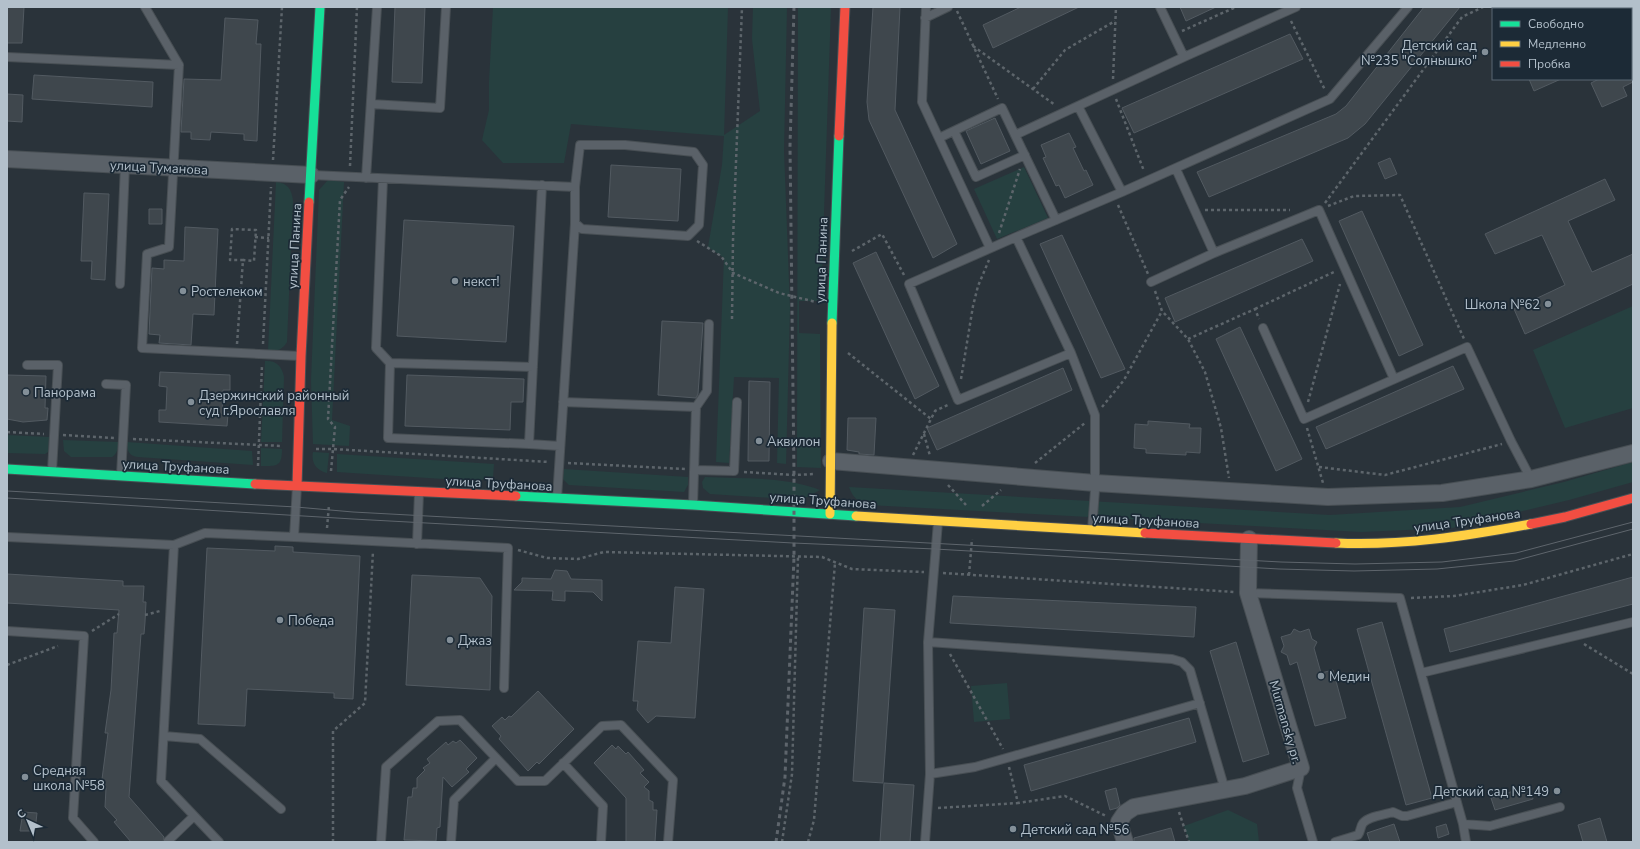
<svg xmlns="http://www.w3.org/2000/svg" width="1640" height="849" font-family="'Nunito Sans',sans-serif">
<rect width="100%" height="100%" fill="#2a333a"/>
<path fill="#264040" d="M493 7H728L724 135 760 111 752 39 753 7H787L784 151 790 308 786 464 777 463 779 378 734 377 729 463 716 462 724 258 708 247 722 165 724 136 571 124 564 163H503L482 140 489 110V82Z
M798 7H831L821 301H799V333L820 334 821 468 797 467Z
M1024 167 1048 218 997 239 974 189Z
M328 180 344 182 332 420 350 426 349 446 313 444 311 380 319 190Z
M276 182C288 183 292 190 293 201L287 342C283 349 277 352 268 351Z
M1633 306V408L1565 428 1533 350Z
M265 361C276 360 282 366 284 377L282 442H261Z
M7 435 49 437 48 452 45 454 7 453Z
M63 440 118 442C119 447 117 454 112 457H71L64 451Z
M127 442 252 451 253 465 138 457C129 456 127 451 127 442Z
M261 448 282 449C282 467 277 466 261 466Z
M313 452 329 453 327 473C316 470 311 463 313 452Z
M337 454 494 464 493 478 474 481 337 472Z
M1633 462V482L1569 500 1452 528 1361 532 869 505C858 502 853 498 849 487L1330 515 1460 507 1564 482Z
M564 469 688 477V485L684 492 569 485 563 479Z
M705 477C743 479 784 476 820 490L807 497 788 499 710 494 703 488 702 482Z
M1007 683 1010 719 974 722 971 686Z
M1228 810 1257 824 1259 842H1189L1184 826Z"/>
<path fill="#3f474d" stroke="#525a61" d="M7 7H24L22 43H7Z
M395 7H425L422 83 392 82Z
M873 7H900L895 110 957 244 933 258 869 120 867 102Z
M1021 7H1079L993 48 983 25Z
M1180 7H1216L1186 21Z
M1424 7H1460L1365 124 1348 138 1209 197 1197 172 1336 114 1346 106Z
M225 18 258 20 256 44H261L257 141 244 140V134L211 132 210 140 191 139V132H181L184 79 221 80Z
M1290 34 1303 59 1134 133 1122 108Z
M34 75 153 82 152 107 32 99Z
M1529 79H1561L1534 91Z
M1599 79H1633V82L1623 87 1627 96 1602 107 1591 83Z
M7 94 23 95 22 122 7 121Z
M995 118 1010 151 981 164 966 131Z
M1069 133 1076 147 1073 148 1084 171 1086 170 1093 185 1065 198 1059 185 1056 186 1043 158 1046 157 1041 145Z
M1390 158 1397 174 1385 179 1378 163Z
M611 165 681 169 678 221 608 217Z
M1605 179 1615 200 1568 221 1592 272 1633 254V284L1525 334 1514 309 1565 285 1542 235 1495 254 1485 234Z
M84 193 109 194 105 280 91 279 92 261H81Z
M149 209H162V224H149Z
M1362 211 1423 345 1399 356 1339 221Z
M404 220 514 226 506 342 397 336Z
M185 227 218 229 214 315 193 314 191 345 159 343 160 335 149 334 152 268 164 269V260L184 261Z
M1062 235 1125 369 1101 378 1040 244Z
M1302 239 1313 261 1175 322 1165 298Z
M876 252 939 386 915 399 853 263Z
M662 321 703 323 698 394 696 398 658 395Z
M1240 327 1302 459 1276 471 1216 339Z
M1453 366 1464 389 1326 449 1316 427Z
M1063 368 1072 390 937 450 927 428Z
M160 372 230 375V390H223L222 414H228L227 426 159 422V410H166L167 387 159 386Z
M7 375 46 376 45 408H48L47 420 23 422 7 419Z
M407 375 524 379 523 402H511L510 430 405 426Z
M749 381 770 382 769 461H748Z
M848 418H876L874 455 859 454V452L847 450Z
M1148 421 1190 424 1189 428H1201L1200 453 1186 452V455L1146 453V449L1134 448 1135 424 1148 425Z
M275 546 293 547V552L360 556 353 699 334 698V693L247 689 245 726 198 724 207 548 275 551Z
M555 570 567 571 571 579 602 580V601L593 592 565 591V601L552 600 553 591 514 590 522 582V578L551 579Z
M7 574 123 581V586H144L143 602H146L145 622 144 634H141L129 797 164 837 163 842H131L114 822 117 820 105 807 106 788 101 787 108 733H105L111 690 114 633H117L119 610 7 603Z
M412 575 480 578 492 596 490 690 406 685Z
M1633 577V604L1450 652 1444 629Z
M675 587 704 589 695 718 656 716 648 723 637 710 638 701H633L638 641 671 643Z
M953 596 1196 607 1194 637 950 623Z
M864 608 895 610 883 783 853 781Z
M1382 622 1432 798 1406 805 1357 629Z
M1294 629 1300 632 1309 629 1312 639 1317 642 1314 648 1321 673 1333 670 1346 718 1315 726 1297 662 1290 665 1287 655 1281 652 1284 646 1281 637 1291 634Z
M1236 642 1269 754 1243 762 1210 651Z
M538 691 574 729 539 764 537 762 528 771 499 739 501 736 492 726 502 717 505 720 509 716 511 717Z
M1189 718 1196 742 1031 791 1024 765Z
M460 740 477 758 466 769 469 772 452 787 443 777 440 827 437 828 436 841 404 840 408 797H412L413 788H417V778L425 770 423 768 430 763 427 759 446 742 448 745 453 741 456 743Z
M612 745 616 749 618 746 626 754 628 752 644 770 640 773 649 782 644 787 649 791V800L653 802V810H657L655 842H626V798L594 763Z
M884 783 914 785 910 842H880Z
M1530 786 1533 799 1495 810 1491 798Z
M1116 788 1120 805 1117 808 1110 810 1105 791Z
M23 812 37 813 35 831H20Z
M1600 818 1607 842H1583L1578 825Z
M1394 824 1400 842H1370L1367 833Z
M1446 824 1449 834 1438 838 1436 827Z
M1171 828 1175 842H1134V838Z"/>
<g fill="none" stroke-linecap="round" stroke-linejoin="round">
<g stroke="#484f54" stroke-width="10">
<path id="lane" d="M145 7 179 65
M926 7 922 102 990 248
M925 18 948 7
M7 57 179 65 169 247 147 254 142 348 300 356
M1184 57 1296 7
M371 104 440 108 446 7
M1078 106 1122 192 1016 237 1071 353 1095 415V490L1092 530
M954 131 976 177 1025 155
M939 138 1002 108 1015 135
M1176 169 1214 253 1319 210 1394 379
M312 175 575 187 580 145H625L694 152 703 165 699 225 688 236 582 229 575 223
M366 178 377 7
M383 179 376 348 390 363 388 438 529 444 542 185
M1122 192 1330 99 1408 7
M1056 220 1015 135 1184 57 1160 7
M1016 237 909 284 958 400 1071 353
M1151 282 1214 253
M120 284 125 165
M1263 328 1304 419 1467 347 1511 441 1531 479
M390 363 533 367
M27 365H58L52 471
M106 384 126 385 121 475
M563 402 696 407 693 505
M696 407 707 391 709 324
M529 444 560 446
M694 470 734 471 737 402
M297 486 294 537 508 548 504 688
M557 498 575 223V187
M7 537 174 545 161 781 219 842
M417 544 419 493
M174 545 205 533 294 537
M1248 593 1400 598 1463 824 1466 842
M7 631 84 636 73 818 94 842
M928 642 1172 659 1182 662 1190 670 1225 790
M1421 673 1633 622
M164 736 200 739 281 809
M563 763 603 806 601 842
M1301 768 1297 788 1313 842
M930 774 975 767 1200 703
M1463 824 1490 826 1560 807
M168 841 194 816
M381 842 386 767 438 721 460 720 518 781H545L602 726 621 725 673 780 668 842
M451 842 454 800 496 758
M925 842 930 774 928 642 938 522
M1335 842 1358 835C1361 831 1360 827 1363 823 1369 816 1384 815 1393 812L1402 816H1407L1457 802"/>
</g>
<g stroke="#484f54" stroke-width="18">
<path id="street" d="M7 159 311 175
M831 461 1095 483 1328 497 1442 493 1531 479 1633 453
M1125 842 1119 822 1125 813 1134 807 1245 786 1301 768 1248 593 1249 539"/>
</g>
<g stroke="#484f54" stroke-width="11">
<path id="fast" d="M309 202 320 7
M832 323 839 136
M7 469 255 484
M516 496 693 505 856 516"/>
</g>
<g stroke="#484f54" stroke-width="11">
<path id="slow" d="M830 514 832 323
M856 516 1145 533
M1336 543C1402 546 1467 536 1531 524"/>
</g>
<g stroke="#484f54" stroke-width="11">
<path id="jam" d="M839 136 845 7
M255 484 516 496
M297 486 301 356 309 202
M1531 524 1565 517 1633 498
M1145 533 1336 543"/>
</g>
<path stroke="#5d656b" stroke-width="2.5" stroke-dasharray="3 3" stroke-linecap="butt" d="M957 11 998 99
M1291 21 1325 90
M1182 31 1236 7
M973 46 1055 105
M1113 79 1116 7
M1033 89 1065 50 1115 21
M1116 99 1144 171
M273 160 282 7
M350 166 357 7
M1325 203 1462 17 1483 7
M1118 205 1148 274
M1328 206 1354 196 1400 195 1464 339
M1205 210H1290
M999 233 1020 169
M255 237 269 238
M697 241 721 256 733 273 779 293 816 302
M852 251 882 234 904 275
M1155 291 1162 311 1188 339 1205 372 1221 428 1229 478
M1255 309 1336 271
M732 319 733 240 742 7
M1188 339 1255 309 1259 319
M237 344 243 260H230L232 229 256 230 254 261 243 260
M263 344 271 187
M848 353 931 419
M961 379 973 306 978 286 989 260
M1308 402 1340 284
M1102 407 1124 380 1162 311
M1307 428 1323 483
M7 432 44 434
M924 434 930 456
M63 435 114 438
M133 439 282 446
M316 449H333L549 462
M913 455 935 411 950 404
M568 463 685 469
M1035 463 1085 423
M258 466 262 365
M1319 467 1385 475 1502 444
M331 471 335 427 328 419 340 200 349 187
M744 472 794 475 815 474
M948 485 966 505
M982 506 1001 490
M327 528 329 505
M518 550 547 558 578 559 604 552 822 557 852 569 924 572
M943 573 1234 592
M969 575 972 539
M1411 598 1454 596 1523 585 1633 554
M145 615 160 611
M92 631 119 614
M1584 644 1633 674
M950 654 1003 749
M7 665 58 646
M1009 767 1018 803 1065 796 1106 816
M938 808 1018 803
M1179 812 1189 842
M333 842V731L365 703 373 551
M782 842 792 774 798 557
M808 842 814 820 835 563"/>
<use href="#lane" stroke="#5a6168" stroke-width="8"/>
<use href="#street" stroke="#5a6168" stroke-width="16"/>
<use href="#fast" stroke="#16e098" stroke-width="9"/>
<use href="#slow" stroke="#ffcf43" stroke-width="9"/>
<use href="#jam" stroke="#f24e42" stroke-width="9"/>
<path stroke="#5e656c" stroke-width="1" d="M7 491 296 507 353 512 1281 562 1355 564 1442 562 1516 553 1633 522
M7 498 353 519 793 543 935 549 1279 569 1354 571 1437 569 1514 561 1633 529"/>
<path stroke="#5e656c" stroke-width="3" stroke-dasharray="4 4" stroke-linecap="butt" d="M776 842 785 777 794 557V475L790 146 794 7"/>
</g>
<g fill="#838f98" stroke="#1c2a36" stroke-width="1.5">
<circle cx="1485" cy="52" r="4"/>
<circle cx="455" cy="281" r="4"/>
<circle cx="183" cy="291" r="4"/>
<circle cx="1548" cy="304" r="4"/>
<circle cx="26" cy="392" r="4"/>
<circle cx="191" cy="402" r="4"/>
<circle cx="759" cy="441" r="4"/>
<circle cx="280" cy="620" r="4"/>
<circle cx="450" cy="640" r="4"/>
<circle cx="1321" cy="676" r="4"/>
<circle cx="25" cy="777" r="4"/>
<circle cx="1557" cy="791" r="4"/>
<circle cx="1013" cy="829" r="4"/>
</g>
<g text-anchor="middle" stroke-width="3.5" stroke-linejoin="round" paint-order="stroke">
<g font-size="13" fill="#b3c0cb" stroke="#1c2a36" text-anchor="start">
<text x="1477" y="50" text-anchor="end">Детский сад<tspan x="1477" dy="15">№235 "Солнышко"</tspan></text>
<text x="463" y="286">некст!</text>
<text x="191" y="296">Ростелеком</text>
<text x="1540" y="309" text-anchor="end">Школа №62</text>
<text x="34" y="397">Панорама</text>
<text x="199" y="400">Дзержинский районный<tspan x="199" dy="15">суд г.Ярославля</tspan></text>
<text x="767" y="446">Аквилон</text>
<text x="288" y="625">Победа</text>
<text x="458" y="645">Джаз</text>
<text x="1329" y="681">Медин</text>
<text x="33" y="775">Средняя<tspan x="33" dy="15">школа №58</tspan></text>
<text x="1549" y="796" text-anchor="end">Детский сад №149</text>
<text x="1021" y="834">Детский сад №56</text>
</g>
<g font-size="13" fill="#b3c0cb" stroke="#1c2a36">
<text transform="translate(159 167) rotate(3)" y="5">улица Туманова</text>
<text transform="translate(294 246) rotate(-87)" y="5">улица Панина</text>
<text transform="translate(821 260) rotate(-88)" y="5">улица Панина</text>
<text transform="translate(176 466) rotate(3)" y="5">улица Труфанова</text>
<text transform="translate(499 483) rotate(3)" y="5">улица Труфанова</text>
<text transform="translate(823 500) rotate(4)" y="5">улица Труфанова</text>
<text transform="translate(1146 520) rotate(3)" y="5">улица Труфанова</text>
<text transform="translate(1467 520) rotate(-8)" y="5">улица Труфанова</text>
<text transform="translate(1286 722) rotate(74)" y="5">Murmansky pr.</text>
</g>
</g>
<rect width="1640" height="849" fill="none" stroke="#b3c0cb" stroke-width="16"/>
<rect x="1492" y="8" width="140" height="72" fill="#1c2a36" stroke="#586672"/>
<rect x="1500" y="21" width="20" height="6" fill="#16e098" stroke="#586672"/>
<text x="1528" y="28" font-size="12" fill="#b3c0cb">Свободно</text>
<rect x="1500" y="41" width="20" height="6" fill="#ffcf43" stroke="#586672"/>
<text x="1528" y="48" font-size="12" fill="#b3c0cb">Медленно</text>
<rect x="1500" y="61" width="20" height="6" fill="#f24e42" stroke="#586672"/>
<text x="1528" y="68" font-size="12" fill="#b3c0cb">Пробка</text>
<g transform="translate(28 821) rotate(316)" stroke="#1c2a36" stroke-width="3" paint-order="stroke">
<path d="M0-3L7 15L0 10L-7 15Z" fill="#b3c0cb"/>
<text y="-6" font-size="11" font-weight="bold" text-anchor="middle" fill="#b3c0cb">С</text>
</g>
</svg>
